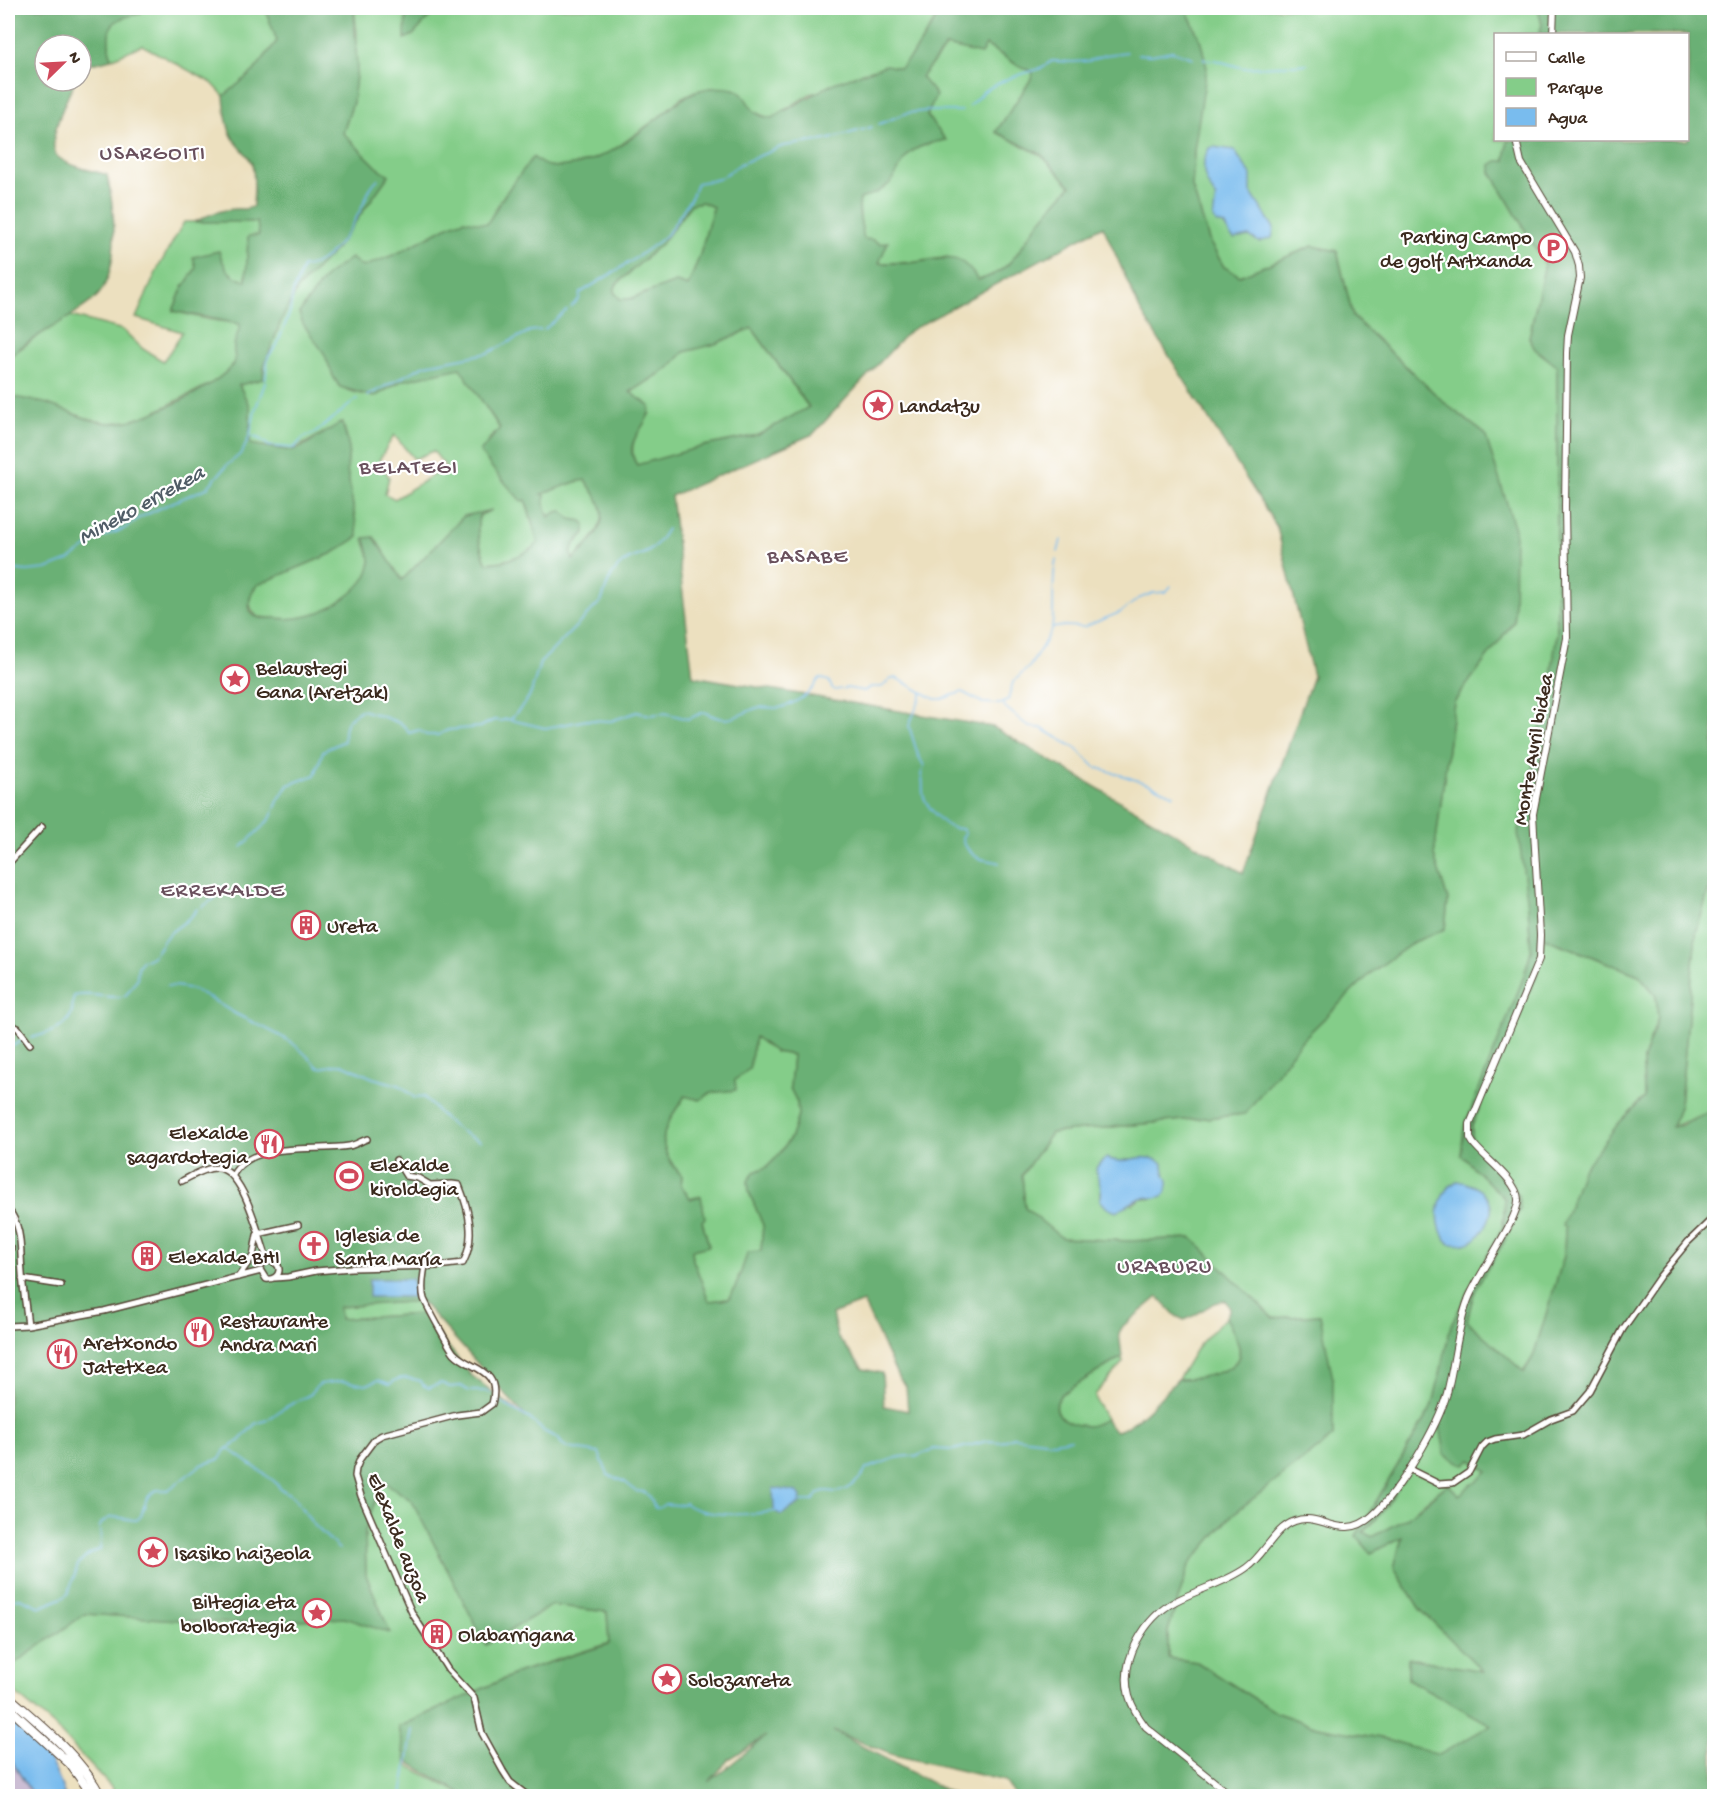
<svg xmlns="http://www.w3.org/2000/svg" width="1722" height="1804" font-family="'Gochi Hand',sans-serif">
<rect width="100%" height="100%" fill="#fff"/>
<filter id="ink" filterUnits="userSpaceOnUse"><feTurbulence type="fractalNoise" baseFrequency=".0167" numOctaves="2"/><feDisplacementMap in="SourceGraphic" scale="12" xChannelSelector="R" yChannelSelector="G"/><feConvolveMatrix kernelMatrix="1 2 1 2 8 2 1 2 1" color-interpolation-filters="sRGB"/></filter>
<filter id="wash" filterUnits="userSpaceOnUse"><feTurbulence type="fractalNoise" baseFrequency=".008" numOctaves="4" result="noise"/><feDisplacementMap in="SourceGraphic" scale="24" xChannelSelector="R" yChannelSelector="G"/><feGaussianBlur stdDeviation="1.35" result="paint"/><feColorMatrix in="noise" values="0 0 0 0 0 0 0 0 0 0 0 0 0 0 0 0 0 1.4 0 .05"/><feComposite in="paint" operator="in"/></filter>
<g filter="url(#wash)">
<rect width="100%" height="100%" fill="#ece0bf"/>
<path fill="#ccbed4" d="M8 1755 10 1757 33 1796H8Z"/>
<path fill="#84cd89" stroke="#607c54" stroke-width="1.5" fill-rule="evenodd" d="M143 8H265L277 41 254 71 224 96 212 83 142 45 111 59C105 29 107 18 140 14Z
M354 8H406V38L413 35 438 8H938L941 10 917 49 900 69 810 94 772 118 766 117 752 110 739 91 734 89 711 88 695 91 681 98 659 117 608 154 577 165 561 167 543 166 505 194 487 225 446 227 398 254 363 267 299 313C305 328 317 339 324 353 330 364 331 380 342 387 350 393 364 394 374 397L401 381 460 367 500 429 490 438 484 450 521 500 525 499 538 543C525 556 505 562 487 563 481 551 474 527 480 515L487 512 464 516 402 581 374 537 364 539C367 548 372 557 370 566 365 591 328 612 305 617 290 621 273 618 258 617 246 608 249 595 257 585L333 553 358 536 347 470 349 448 343 422 291 451 250 444V407L239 385 263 379 264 367 281 321 298 288 335 250 389 175 377 167 343 133 353 102 357 33ZM394 435 414 459 433 451 446 467 395 499 385 494 389 477 379 460Z
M1188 8H1538L1542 25 1539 34H1496V140H1508L1505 161 1491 172 1545 264 1529 338 1535 349 1557 366V632L1528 906 1531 951 1524 976 1461 1154 1505 1199 1503 1226 1451 1325 1433 1405 1356 1536 1371 1553 1402 1536 1394 1568 1420 1609 1484 1672 1408 1658V1679L1492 1725 1439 1756 1386 1739 1317 1727 1277 1713 1197 1662 1168 1658V1631L1189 1565 1233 1514 1333 1437 1320 1315 1273 1318 1191 1238 1130 1241 1061 1238 1025 1208 1022 1175 1051 1133 1245 1114 1302 1040 1372 972 1414 942 1445 929 1448 900 1434 856 1454 702 1514 621 1485 434 1448 406 1353 317 1337 251 1313 246 1240 276 1224 267 1210 243 1192 187 1201 42 1188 13ZM1137 1158 1150 1199 1141 1198 1133 1204 1100 1200 1101 1189 1119 1161 1131 1160Z
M986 45 1017 65 1034 72 1030 81 996 132 1041 155 1071 186C1060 199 1047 211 1037 225 1018 250 1012 272 978 280L947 257 916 262 879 263 887 242 880 244 873 240 863 239C862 226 857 212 860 199 892 189 889 177 907 156 913 148 924 146 932 142L921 77 947 46 981 54Z
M702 202 713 207 700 255 688 286 676 282 630 299H620L614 292 616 285 663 242 691 204Z
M234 221 257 222 259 235 249 236 248 238 246 281 234 277 224 268 194 257 196 268 182 289 173 311 206 319 240 324 239 334 234 345 235 360 228 371 216 381 149 415 136 420 109 423 92 420 45 404 8 396V358L49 328 71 316 123 330 143 349 163 361 176 343 182 332 136 318 158 268 184 222Z
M752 328 809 408 758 435 704 446 637 465C625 446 640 429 650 413L630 393 669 368 684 352 715 344Z
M585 480C592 490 602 502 603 513 604 529 583 549 573 560L571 548 585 533 582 521 549 517 541 494 575 482Z
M1714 872V1110L1672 1127 1680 1104 1696 933Z
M1541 937 1639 975 1656 995 1658 1018 1643 1059 1644 1098 1618 1124 1565 1228 1564 1256 1533 1357 1523 1372 1467 1321 1473 1296 1479 1282 1504 1242 1520 1209 1472 1142V1126Z
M755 1037 775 1052 793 1055 790 1088 797 1102 798 1116 791 1137 778 1156 767 1167 754 1172 749 1192 763 1225 761 1252 738 1277 739 1284 729 1299 709 1301 693 1260 692 1250 709 1245 702 1221 700 1196 690 1199 681 1185 682 1176C651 1143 664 1127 685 1096L700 1100 749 1069Z
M421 1301 422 1314 340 1319 339 1307Z
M1226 1317C1230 1326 1237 1337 1239 1347 1245 1374 1194 1379 1178 1379L1198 1346Z
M1122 1357 1123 1362 1095 1395 1096 1401 1106 1419C1100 1422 1094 1426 1087 1426 1068 1425 1047 1415 1061 1394Z
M1441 1424 1471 1459 1489 1471 1459 1495 1448 1484 1422 1504 1407 1518 1372 1537 1362 1532 1373 1523 1382 1512Z
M382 1480 412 1501 486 1645 552 1605 607 1612 609 1643 519 1672 399 1727 407 1765 465 1796H116L111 1787 54 1726 8 1687V1668L85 1614 228 1623 345 1618 390 1633 366 1575 365 1531Z"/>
<path fill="#6bb075" stroke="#536d4a" stroke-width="1.5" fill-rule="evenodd" d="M8 8H143L140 14C108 18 105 29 111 59L96 63H90L81 72V45H45V81H75C68 96 44 144 58 157 70 167 92 170 107 175 114 207 120 258 103 288 98 299 82 308 72 315 51 329 27 340 8 358Z
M265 8H354L357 67 353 102 343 133 377 167 389 175 335 250 298 288 281 321 264 367 263 379 239 385 250 407V444L291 451 300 448 342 422 349 448 347 470 358 537 333 553 257 585C251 592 243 611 257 617 262 619 270 618 275 618 284 619 294 619 303 617 326 613 366 590 370 565 371 556 367 547 364 538L374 537 402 580 464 516 492 510 480 515C474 527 481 551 487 563 505 562 525 556 538 543L526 500 521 501 493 469 480 452 500 428 460 368 401 381 374 397 340 387 334 378 324 353 303 324 299 313 326 276 351 258 363 267 398 253 446 227 464 220 487 224 505 194 533 157C544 167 551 168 567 166 602 162 632 139 659 117 676 104 688 91 710 88 717 87 732 87 738 91 752 100 747 116 772 118L834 83 886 65 900 68 917 49 941 11 938 8H1188V13L1201 42 1207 68 1194 150 1192 187 1210 243 1224 267 1240 276 1313 246 1337 251 1353 317 1448 406 1485 434 1515 529 1514 621 1454 702 1434 856 1448 900 1445 929 1414 942 1372 972 1302 1040 1245 1114 1051 1133 1022 1175 1025 1208 1062 1238 1130 1241 1192 1238 1273 1318 1320 1315 1333 1379V1437L1233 1514 1189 1565 1168 1631V1658L1197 1662 1277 1713 1317 1727 1386 1739 1439 1755 1491 1725 1408 1679V1658L1483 1671 1420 1609 1394 1568 1402 1537 1371 1553 1356 1536 1433 1405 1451 1325 1503 1226 1505 1199 1461 1155 1464 1127 1524 976 1531 951 1528 906 1518 832 1550 684 1557 632V366L1535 349 1529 338 1545 264 1491 172V165L1497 161H1505L1508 140H1688V34H1539L1542 25 1538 8H1714V872L1696 933 1680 1104 1672 1127 1682 1125 1714 1110V1796H1015L1005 1781 890 1754 833 1731 956 1796H466L406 1761 399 1727 519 1672 609 1644 607 1612 552 1605 486 1645 412 1501 382 1480 365 1531 366 1575 390 1633 345 1618 228 1623 85 1614 8 1668V396C20 398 32 400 44 403 66 409 86 422 110 423 138 425 218 387 233 364 237 358 233 353 234 346 235 339 239 332 240 324L173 311 182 289 196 268 193 257 219 251C224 267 229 277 246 281L248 238 249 236 259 235 257 222H195C207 215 220 210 234 209 241 208 247 211 253 206 254 193 255 177 252 164 248 153 238 147 233 138 226 126 225 109 224 96L254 71 277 41ZM986 45 1017 65 1033 72 1030 81 996 132 1041 154 1071 186C1059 199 1047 211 1037 225 1018 250 1012 272 978 280 959 250 947 259 917 262 905 264 892 263 879 263L888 242 880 244 873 240 864 239C862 226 857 212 860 199 870 196 882 191 889 184 899 173 902 157 914 150 924 144 935 142 946 140L927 116 936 95 921 77 946 46 981 54ZM702 202 713 207 700 255 688 286 676 282 630 299H620L614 292 616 285 663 242 691 204ZM1103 226 1140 310 1277 527 1313 676 1243 873 993 727 693 676 671 496 813 434 909 331ZM752 328 809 407 758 435 704 446 637 465C620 440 650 428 650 406L630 392 669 368 684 352 715 344ZM585 480C591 489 600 499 602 510 606 529 585 548 573 560 567 548 578 541 585 533V524L582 521 571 519 562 511 556 512 549 517 544 503 545 495 542 494 575 482ZM1542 937 1639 975 1656 995 1658 1018 1643 1059 1644 1098 1618 1124 1582 1170 1562 1226 1565 1228 1564 1256 1533 1357 1524 1372 1467 1321 1473 1296 1479 1282 1504 1242 1520 1209 1518 1196 1512 1183 1472 1142V1126L1537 974 1542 950ZM755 1037 775 1052 793 1055 790 1088 797 1102 798 1116 791 1137 778 1156 767 1167 754 1172 748 1181 749 1192 763 1225 761 1251 748 1252C741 1269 739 1284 729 1299L709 1301 693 1260 692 1250 709 1246 702 1221 705 1218 701 1196 690 1199 681 1185 682 1176C651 1143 664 1127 685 1096L700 1100 710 1093 736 1090 735 1080 749 1069ZM1158 1297 1176 1316 1184 1320C1199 1316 1211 1300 1226 1301L1230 1309 1226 1317C1230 1326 1237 1337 1239 1347 1245 1374 1194 1379 1178 1379 1164 1394 1135 1427 1116 1431L1112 1429 1106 1419C1100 1422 1094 1426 1087 1426 1068 1425 1047 1415 1061 1394L1122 1357 1119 1333 1123 1326ZM421 1301 525 1416V1417L471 1375 422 1314 340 1319 339 1307ZM863 1302 898 1377 906 1386 908 1411 884 1406 882 1373 863 1369 837 1336 832 1314ZM1440 1425 1445 1455 1465 1465 1471 1460 1488 1471 1459 1495 1448 1484 1407 1518 1372 1537 1363 1532 1382 1512ZM766 1736 709 1782 729 1759Z
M406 8H438L413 35 405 39Z"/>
<path fill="#79bcee" stroke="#5a7386" stroke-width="1.5" d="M1214 147 1234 150 1251 175V192L1253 196 1274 228 1272 238 1259 242 1249 236 1234 239 1230 235 1224 225 1217 223 1213 218 1216 198 1207 183 1204 173V160L1209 148Z
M1107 1158C1123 1166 1133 1155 1149 1158 1154 1158 1159 1161 1163 1163 1162 1174 1170 1178 1168 1185 1165 1203 1152 1196 1141 1198 1136 1199 1122 1209 1116 1212L1107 1208 1100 1200C1101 1197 1102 1193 1101 1190 1100 1174 1087 1170 1107 1158Z
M1457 1181C1485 1186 1502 1204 1483 1230 1478 1237 1473 1243 1464 1244 1460 1245 1454 1244 1450 1244 1432 1228 1435 1193 1457 1181Z
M369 1279H413L414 1297H369Z
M773 1488 797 1492 801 1496 800 1503 781 1515 774 1510Z
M8 1714C36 1735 55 1763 65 1796H33L8 1755Z"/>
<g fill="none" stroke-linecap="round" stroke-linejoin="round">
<path stroke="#79bcee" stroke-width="1.5" d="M1138 54 1151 55 1172 51 1193 58
M1203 59 1215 60 1243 68 1308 64
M969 106 984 91 993 86 1012 77 1039 69 1052 61 1072 62 1089 61 1105 55 1127 52
M879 124 907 113 926 111H962
M571 307 579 299 580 293 630 262 667 235 692 196 697 183 719 179 740 164 783 146 826 140 872 127
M545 329 567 310
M367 396 425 365 488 353 530 331 541 330
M251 436 260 439 269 446 294 448 303 438 315 433 357 399
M1058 552 1061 540
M8 569 27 571 46 569 69 560 99 538 124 529 139 518 171 503 207 488 227 465 242 453 250 435 255 410 265 383 268 357 277 345 290 312 293 292 303 267C329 266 351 229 362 207 367 197 369 186 378 179
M1052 628C1055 605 1051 583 1056 560
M922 693 909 726 918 755 924 766 921 775C924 781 922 786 923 793 924 804 943 826 953 828 956 829 959 828 962 829L965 833 962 837 964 845C968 849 973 856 979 858 985 861 993 860 999 863
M1003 703 1005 707 1029 727 1041 728 1077 749 1095 767 1149 784 1174 795
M511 719 525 703 531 693 540 663 602 600C606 586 611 572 623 563 630 557 641 556 649 551 657 546 662 537 667 529
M242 847 270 819 279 799 288 785 315 775 323 751 344 741C343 724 346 719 361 710 365 710 401 723 403 725 405 727 407 730 409 733L419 730 426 735H438L448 730 480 727 494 720 500 721 507 719 545 728 587 720 611 721 637 712 651 715 665 713 688 719 704 712C729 725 733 717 756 708 762 706 768 708 775 708 786 708 805 698 812 689 815 686 816 682 820 678L829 681 832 688 835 690 847 688 864 691 871 687H882L891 679 896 678 935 699H942L962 692 983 703 1000 704 1008 700 1013 682 1030 666 1042 647 1052 628 1064 626 1084 627 1121 612 1138 599 1153 593 1166 592 1171 586
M202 907 215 898 222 886
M145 960C158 956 159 944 168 935 177 926 190 921 197 909
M167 986C197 985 209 999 234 1013 253 1023 274 1031 292 1043 302 1050 310 1059 319 1068L342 1064 373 1078 399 1085 415 1098 424 1097C441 1116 456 1132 480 1141
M31 1038C47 1033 67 1030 72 1011 73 1005 72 1002 74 996 91 991 107 1000 125 996L137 979 138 967 142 960
M8 1048 22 1041
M497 1400 530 1419 545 1432 558 1438 562 1444 568 1448 599 1453 608 1475 625 1482 636 1491 644 1492 650 1497 655 1508H659L665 1504 678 1505 685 1503C703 1519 755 1514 778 1511
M228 1448 274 1481 281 1489 294 1497 313 1524 339 1549
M801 1501H813C815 1498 816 1495 819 1493 825 1489 831 1492 837 1492 847 1491 863 1478 866 1469 879 1465 903 1452 915 1457L934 1449 953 1450 987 1441 1001 1442 1013 1437 1053 1442 1071 1439
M8 1593 14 1599 20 1598 41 1607 62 1598 68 1594 78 1565 87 1556 100 1549 101 1537 99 1527C109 1510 122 1520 137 1520L141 1516 147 1498 152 1493 157 1490H168L201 1465 220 1459 225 1450 239 1441 255 1424 267 1420 284 1408 311 1394 314 1389 320 1384 342 1381 366 1385 378 1380 390 1384C399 1375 410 1378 421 1381L423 1385 429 1388 441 1383 450 1387 461 1386 469 1391H485L491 1393
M402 1796 413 1729"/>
</g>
</g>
<g filter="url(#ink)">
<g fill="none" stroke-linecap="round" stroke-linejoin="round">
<g stroke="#564536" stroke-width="8">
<path id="minor" d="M8 864 42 827
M8 1024 18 1028 30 1044
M233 1175C251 1140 316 1152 349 1146 355 1145 361 1141 367 1139
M182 1181C192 1176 204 1168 216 1168 244 1167 259 1239 268 1261
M8 1209C23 1227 20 1250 22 1273 23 1290 26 1308 28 1325
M258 1234 298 1225
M8 1248H11
M253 1256 262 1265
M425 1266C423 1277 421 1289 424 1299 427 1306 449 1347 454 1353 470 1370 502 1368 492 1404L481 1412 457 1415 382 1435 375 1439 360 1459 356 1469 355 1476 361 1496 412 1613 448 1670 474 1698 482 1733 503 1771 510 1782 528 1796
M261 1271 266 1279C282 1281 284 1261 268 1261
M238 1277 253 1256 257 1235
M275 1278 288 1277 316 1271 351 1268 437 1266 463 1263C476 1238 469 1210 459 1185L452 1184 430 1185 418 1178 406 1176 396 1160
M22 1279 61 1285
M8 1326 28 1325 104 1311 261 1271
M1409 1469 1439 1484 1453 1483 1469 1472 1482 1447 1487 1442 1495 1439 1523 1435 1551 1419 1573 1411 1590 1391 1623 1329 1660 1276 1688 1242 1714 1217"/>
</g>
<g stroke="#564536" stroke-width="8">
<path id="tertiary" d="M1553 34 1554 8
M1232 1796 1146 1727C1139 1718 1132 1707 1129 1696 1119 1660 1145 1617 1176 1601 1199 1589 1225 1583 1246 1568 1264 1556 1274 1528 1295 1521 1321 1511 1342 1543 1372 1516 1399 1492 1438 1427 1447 1393 1455 1362 1457 1329 1468 1300 1476 1277 1520 1217 1518 1199 1517 1180 1484 1158 1473 1143L1470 1138V1124L1539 959 1540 935 1533 814 1567 638 1565 507 1567 353 1568 335 1580 278 1579 266 1575 252 1521 162 1516 140"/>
</g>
<g stroke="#564536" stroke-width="10">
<path id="trunk" d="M8 1696C42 1726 80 1756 101 1796
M8 1707 70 1764 93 1796"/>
</g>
<use href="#minor" stroke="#fff" stroke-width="5"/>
<use href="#tertiary" stroke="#fff" stroke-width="6"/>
<use href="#trunk" stroke="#fff" stroke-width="8"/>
</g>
</g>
<defs>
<g id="parking-ring" transform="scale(1.5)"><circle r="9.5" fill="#fff" stroke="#d1495b" stroke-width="1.5"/><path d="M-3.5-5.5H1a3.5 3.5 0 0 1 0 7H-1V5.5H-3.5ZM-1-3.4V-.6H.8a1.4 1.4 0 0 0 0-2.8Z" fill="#d1495b"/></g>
<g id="sight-ring" transform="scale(1.5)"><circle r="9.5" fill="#fff" stroke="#d1495b" stroke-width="1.5"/><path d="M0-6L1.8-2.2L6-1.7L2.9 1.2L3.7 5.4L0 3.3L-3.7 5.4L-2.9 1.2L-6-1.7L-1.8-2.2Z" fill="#d1495b"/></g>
<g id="building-ring" transform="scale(1.5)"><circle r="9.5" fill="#fff" stroke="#d1495b" stroke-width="1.5"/><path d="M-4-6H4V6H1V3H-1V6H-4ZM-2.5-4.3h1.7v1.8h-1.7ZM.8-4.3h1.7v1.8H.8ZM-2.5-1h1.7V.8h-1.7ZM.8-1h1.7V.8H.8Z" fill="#d1495b"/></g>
<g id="restaurant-ring" transform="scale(1.5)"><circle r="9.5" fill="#fff" stroke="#d1495b" stroke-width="1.5"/><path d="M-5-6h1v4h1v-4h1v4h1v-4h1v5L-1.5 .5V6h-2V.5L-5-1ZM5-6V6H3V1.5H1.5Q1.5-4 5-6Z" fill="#d1495b"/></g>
<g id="stadium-ring" transform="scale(1.5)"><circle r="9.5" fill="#fff" stroke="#d1495b" stroke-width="1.5"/><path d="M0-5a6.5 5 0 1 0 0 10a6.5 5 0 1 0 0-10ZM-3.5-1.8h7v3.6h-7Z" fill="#d1495b"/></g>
<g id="church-ring" transform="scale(1.5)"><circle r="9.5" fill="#fff" stroke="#d1495b" stroke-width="1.5"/><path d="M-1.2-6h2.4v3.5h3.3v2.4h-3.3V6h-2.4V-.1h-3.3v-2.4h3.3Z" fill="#d1495b"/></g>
</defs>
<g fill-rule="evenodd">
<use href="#parking-ring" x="1553" y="248"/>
<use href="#sight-ring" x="878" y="405"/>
<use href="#sight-ring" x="235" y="679"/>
<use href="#building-ring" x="306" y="925"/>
<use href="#restaurant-ring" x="269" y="1144"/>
<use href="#stadium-ring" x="349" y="1176"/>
<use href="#church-ring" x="314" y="1246"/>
<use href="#building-ring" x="147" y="1256"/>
<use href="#restaurant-ring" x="199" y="1332"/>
<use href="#restaurant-ring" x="62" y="1354"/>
<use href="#sight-ring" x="153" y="1552"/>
<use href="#sight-ring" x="317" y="1613"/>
<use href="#building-ring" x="437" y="1634"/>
<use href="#sight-ring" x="667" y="1679"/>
</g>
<g text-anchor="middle" stroke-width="4.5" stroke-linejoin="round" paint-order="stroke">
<g font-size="21" fill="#3b2a1e" stroke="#fff" text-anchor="start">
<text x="1532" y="243" text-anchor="end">Parking Campo<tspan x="1532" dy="24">de golf Artxanda</tspan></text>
<text x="899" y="412">Landatzu</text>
<text x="256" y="674">Belaustegi<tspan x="256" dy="24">Gana (Aretzak)</tspan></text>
<text x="327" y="932">Ureta</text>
<text x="248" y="1139" text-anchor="end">Elexalde<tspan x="248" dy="24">sagardotegia</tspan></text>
<text x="370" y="1171">Elexalde<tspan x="370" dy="24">kiroldegia</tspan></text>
<text x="335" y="1241">Iglesia de<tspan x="335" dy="24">Santa María</tspan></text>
<text x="168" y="1263">Elexalde BHI</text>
<text x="220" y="1327">Restaurante<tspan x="220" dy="24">Andra Mari</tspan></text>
<text x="83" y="1349">Aretxondo<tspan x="83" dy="24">Jatetxea</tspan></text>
<text x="174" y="1559">Isasiko haizeola</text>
<text x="296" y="1608" text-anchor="end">Biltegia eta<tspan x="296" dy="24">bolborategia</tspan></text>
<text x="458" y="1641">Olabarrigana</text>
<text x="688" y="1686">Solozarreta</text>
</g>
<g font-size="21" fill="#3b2a1e" stroke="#fff">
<text transform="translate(1532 749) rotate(-80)" y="7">Monte Avril bidea</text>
<text transform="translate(400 1537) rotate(68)" y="7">Elexalde auzoa</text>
</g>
<g font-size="22" letter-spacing="1.5" fill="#69505d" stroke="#fff">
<text x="153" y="159">USARGOITI</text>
<text x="409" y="473">BELATEGI</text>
<text x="808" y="562">BASABE</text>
<text x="223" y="896">ERREKALDE</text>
<text x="1165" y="1272">URABURU</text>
</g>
<g font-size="22" font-style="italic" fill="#515d67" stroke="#fff">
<text transform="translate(140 503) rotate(-29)" y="8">Mineko errekea</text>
</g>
</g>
<rect width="1722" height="1804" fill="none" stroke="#fff" stroke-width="30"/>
<rect x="1494" y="33" width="195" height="108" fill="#ffffff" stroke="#b1aaa5" stroke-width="1.5"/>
<rect x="1506" y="52" width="30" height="9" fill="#ffffff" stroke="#b1aaa5" stroke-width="1.5"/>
<text x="1548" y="63" font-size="18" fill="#3b2a1e">Calle</text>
<rect x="1506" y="78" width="30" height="18" fill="#84cd89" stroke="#b1aaa5" stroke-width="1.5"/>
<text x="1548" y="93" font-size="18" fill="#3b2a1e">Parque</text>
<rect x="1506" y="108" width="30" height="18" fill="#79bcee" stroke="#b1aaa5" stroke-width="1.5"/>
<text x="1548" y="123" font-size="18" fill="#3b2a1e">Agua</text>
<g transform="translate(63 63) rotate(66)"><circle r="28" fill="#ffffff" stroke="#b1aaa5" stroke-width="1.5"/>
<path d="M0-4.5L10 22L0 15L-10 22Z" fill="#d1495b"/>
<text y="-9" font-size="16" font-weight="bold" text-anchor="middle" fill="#3b2a1e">N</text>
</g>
</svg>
